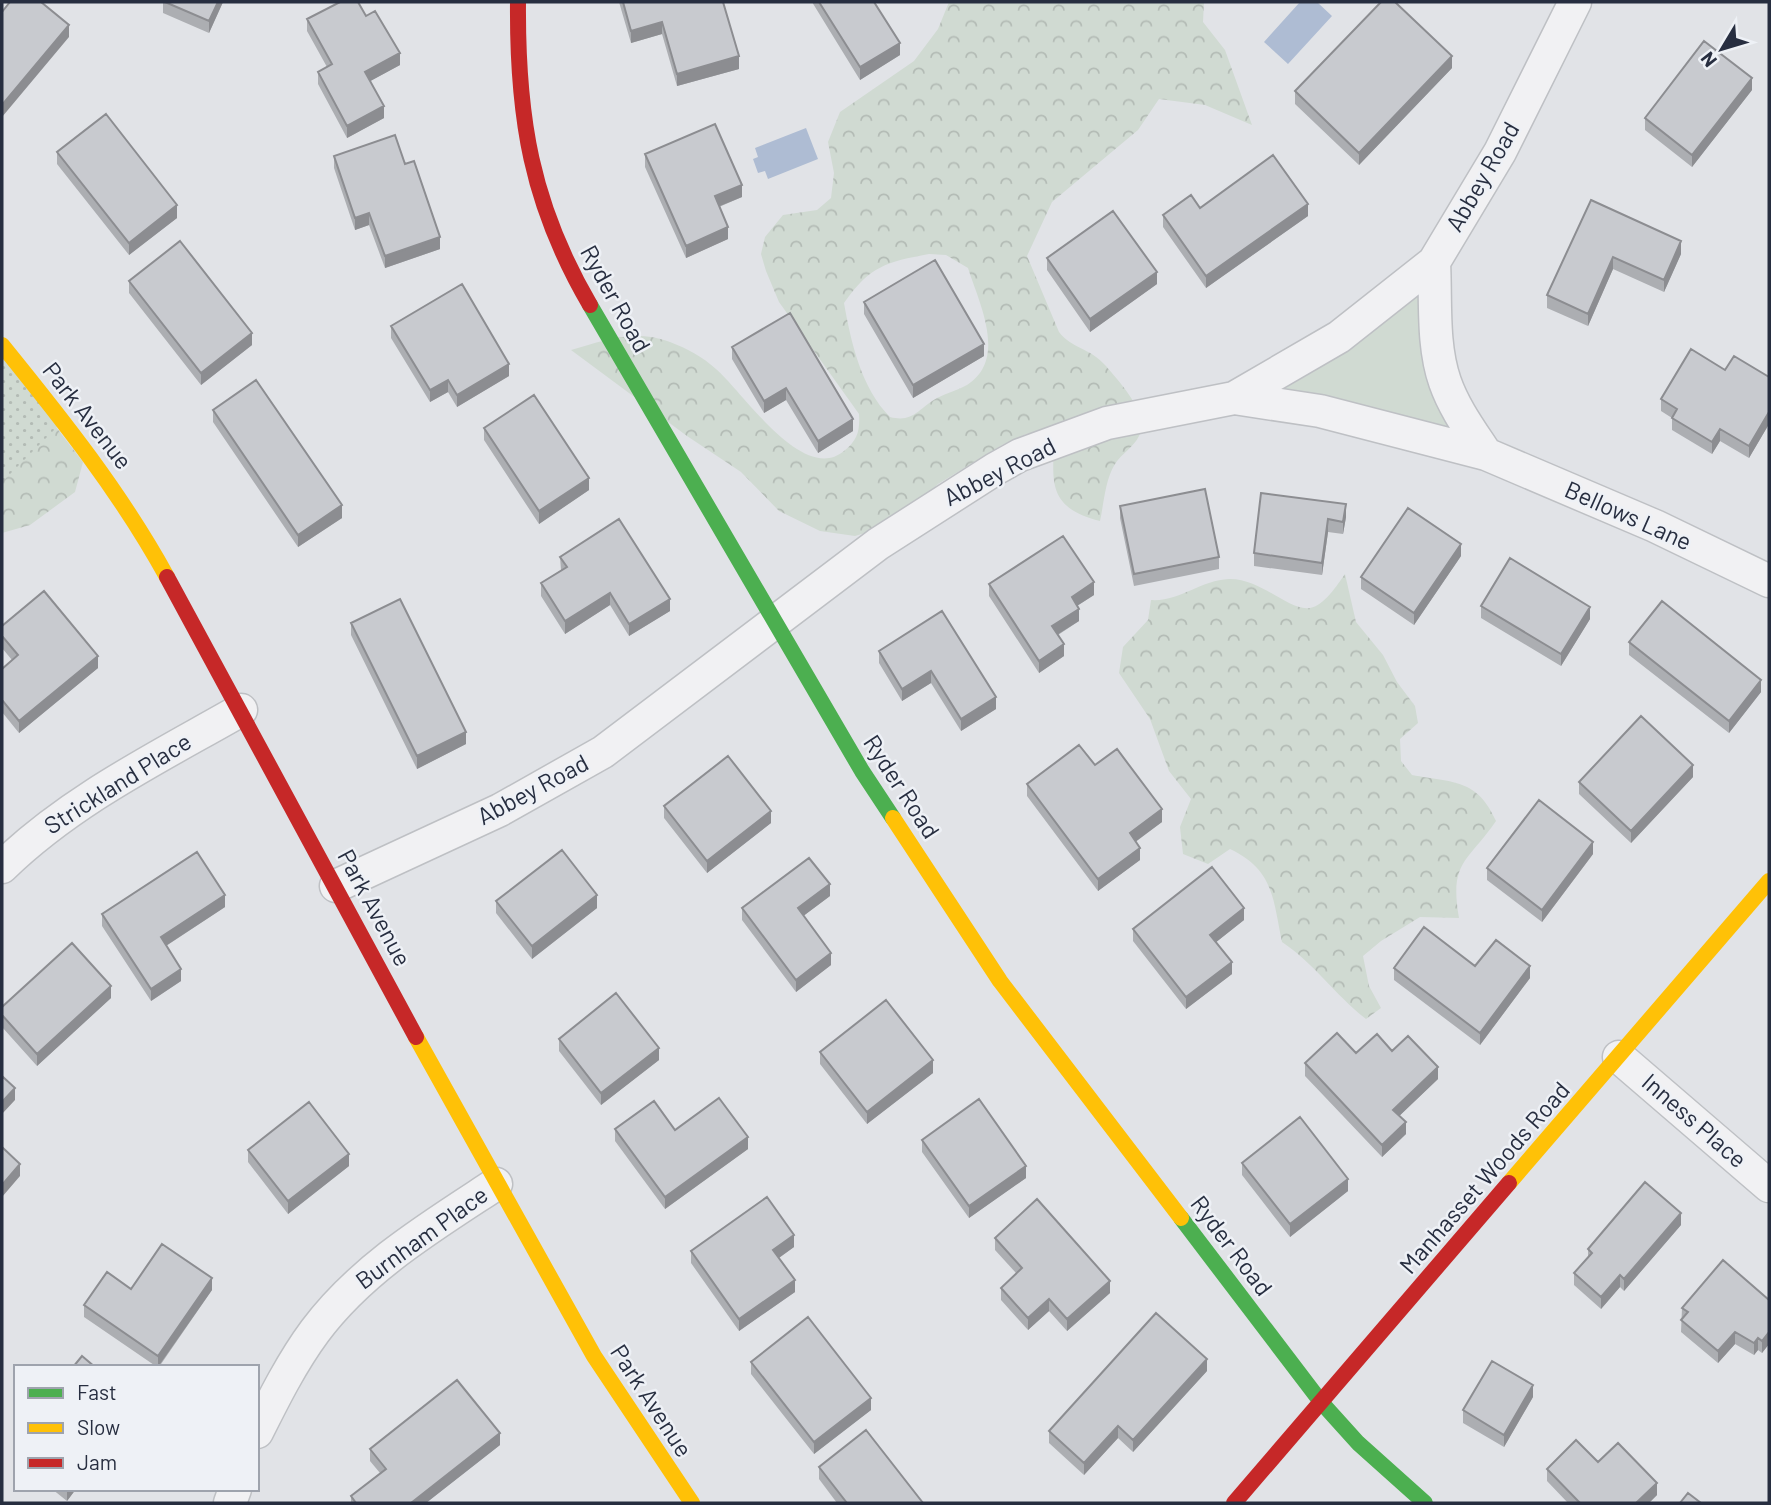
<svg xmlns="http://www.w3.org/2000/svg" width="1771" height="1505" font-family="Barlow,sans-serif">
<defs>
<pattern id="forest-crowns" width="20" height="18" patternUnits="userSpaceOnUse" patternTransform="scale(1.75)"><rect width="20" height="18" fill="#d0dad2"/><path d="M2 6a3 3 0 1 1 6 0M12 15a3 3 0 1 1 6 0" fill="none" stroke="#b3bbb5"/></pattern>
<pattern id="park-dots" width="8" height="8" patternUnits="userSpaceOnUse" patternTransform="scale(1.75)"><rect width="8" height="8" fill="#d0dad2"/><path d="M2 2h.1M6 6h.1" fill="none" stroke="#b3bbb5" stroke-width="1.8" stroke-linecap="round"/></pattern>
</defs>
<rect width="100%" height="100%" fill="#e1e3e7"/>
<path fill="#d0dad2" d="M1434 262 1438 355 1486 454 1234 398Z"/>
<path fill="url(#forest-crowns)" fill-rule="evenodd" d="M949 2H1204L1203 22 1225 50 1252 125 1205 105 1159 99 1138 130 1052 202 1027 256 1059 332C1072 349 1089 347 1106 366 1119 382 1150 413 1139 436 1134 447 1121 454 1115 464 1105 480 1104 503 1100 521 1041 506 1055 476 1054 428L1026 434 1002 445 938 484 923 500 885 527 855 536 820 531 779 511 741 472 687 436 571 350C606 340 634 329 670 342 686 348 703 357 716 369 743 392 803 485 844 451 858 440 860 430 859 414L779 302 766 271 761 254 765 237 783 215 817 210 831 198 834 173 828 142 840 112 914 61 938 29ZM929 254 946 255 968 268C979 303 1008 359 967 385 958 390 947 393 937 398 918 409 913 423 890 417 861 388 851 342 844 303 870 266 886 262 929 254Z
M2 357 83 462 75 492 30 525 2 533Z
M1345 574 1356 622 1383 655 1397 682 1415 706 1418 723 1400 739 1401 761 1412 775C1453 783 1477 778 1496 821 1468 862 1449 861 1459 918L1420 917 1381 941 1363 956 1369 986 1381 1008 1366 1019C1335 995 1315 964 1282 942 1273 899 1274 870 1230 849L1208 864 1183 854 1180 827 1191 799 1169 771 1150 719 1119 673 1123 647 1148 620 1151 600C1179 602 1201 580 1229 579 1261 578 1290 612 1310 608 1325 605 1337 585 1345 574Z"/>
<path fill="url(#park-dots)" d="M2 345 64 420 2 482Z"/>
<path fill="#aebcd3" d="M1300 2H1317L1332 16 1288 64 1264 42Z
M806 128 818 159 768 179 765 171 758 173 753 159 758 157 755 148Z"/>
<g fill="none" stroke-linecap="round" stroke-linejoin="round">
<g stroke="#bec0c4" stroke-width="35">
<path id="street" d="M1434 262C1436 301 1432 345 1445 382 1454 408 1471 431 1486 454
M1234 398 1320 411 1486 454 1655 526 1769 581
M2 867C71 800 157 758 241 710
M336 886 500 810 603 752 878 544 995 469 1020 455 1107 423 1234 398 1339 337 1434 262 1500 152 1575 2
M1619 1057 1769 1186
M257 1432C274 1398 292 1362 315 1331 362 1268 432 1226 496 1184
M230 1503 235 1489"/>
</g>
<use href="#street" stroke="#f1f1f3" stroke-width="32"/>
<path stroke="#4caf50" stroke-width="16" d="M590 305 862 771 893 818
M1181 1218 1321 1402 1358 1443 1425 1503"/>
<path stroke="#ffc107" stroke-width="16" d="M2 345C62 419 121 493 167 577
M893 818 1000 981 1181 1218
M416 1037 594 1356 692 1503
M1509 1183 1769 881"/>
<path stroke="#c62828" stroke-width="16" d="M518 2C517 117 531 204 590 305
M167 577 416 1037
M1234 1503 1509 1183"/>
</g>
<path fill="#acaeb2" d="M163 2H223L209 33 163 13Z
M619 2H723L739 69 677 86 662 34 631 43Z
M812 2H874L900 55 860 80Z
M366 16 400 65 370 81 384 118 347 138 318 84V72L327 67 307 31V19Z
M1452 68 1359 165 1295 104V91Z
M1752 90 1692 167 1645 130V118Z
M57 152 177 218 129 255 57 164Z
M645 154 742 197 719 207 728 239 686 258 645 167Z
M334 156 405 164 440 249 385 268 369 225 355 230 334 168Z
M1591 200 1681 254 1664 292 1613 269 1588 326 1547 308V295Z
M1200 208 1308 216 1206 288 1163 227V215Z
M1047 258 1157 284 1090 332 1047 270Z
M129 281 252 345 201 385 129 293Z
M864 302 984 356 913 398 864 314Z
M391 326 509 376 457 407 448 392 430 402 391 338Z
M732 347 853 431 818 453 786 400 764 413 732 359Z
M1725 370 1769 377V424L1749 458 1720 441 1712 454 1672 430V418L1661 411V399Z
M213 410 342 518 298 547 213 422Z
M484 428 589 490 539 524 484 440Z
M1346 504V517L1343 534 1328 532 1322 575 1254 566V553Z
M1120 506 1219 557V569L1134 586 1120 518Z
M1461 556 1414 625 1361 589V577Z
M560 557 670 611 629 636 610 605 565 634 541 596V583L561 570Z
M989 584 1094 595 1077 606 1079 621 1058 635 1064 656 1039 673 989 596Z
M1481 606 1590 619 1561 666 1481 618Z
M942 611 996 709 961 731 931 683 902 701 879 663V651Z
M351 623 466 744 417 769 351 635Z
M2 626 98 668 19 733 2 712V669L12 660 2 648Z
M1629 642 1761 692 1729 733 1629 655Z
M1095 765 1162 822 1135 841 1140 860 1098 891 1027 796V784Z
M1693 777 1631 843 1579 794V782Z
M664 806 771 823 707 873 664 818Z
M1593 854 1542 922 1487 880V868Z
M830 896 803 916 831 965 796 992 742 920V908Z
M496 901 597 908 532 959 496 913Z
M225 907 166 946 181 981 151 1001 102 926V914Z
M1244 920 1216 942 1232 974 1186 1009 1133 941V929Z
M1475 966 1530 978 1480 1045 1394 980V968Z
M111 998 37 1066 2 1027V1007Z
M559 1039 659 1060 601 1105 559 1051Z
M1392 1051 1438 1079 1399 1116 1406 1134 1382 1157 1305 1076V1063L1356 1053Z
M820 1052 933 1073 867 1124 820 1064Z
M615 1129 675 1130 748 1149 665 1209 615 1141Z
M922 1140 1026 1178 969 1218 922 1152Z
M248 1150 349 1166 288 1214 248 1162Z
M1242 1163 1348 1191 1290 1237 1242 1175Z
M1681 1225 1624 1291 1620 1287 1601 1309 1574 1285V1273L1588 1257V1249Z
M995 1238 1110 1293 1067 1331 1049 1311 1028 1330 1001 1300V1288L1016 1273 995 1250Z
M794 1247 779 1258 795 1292 739 1331 691 1263V1251Z
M212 1290 159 1367H157L84 1317V1305Z
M1769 1300V1344L1762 1353 1758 1350 1754 1355 1735 1344 1718 1363 1681 1332 1682 1308Z
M751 1362 871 1410 814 1454 751 1374Z
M1207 1371 1133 1452 1118 1438 1084 1475 1049 1443V1431Z
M1533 1397 1504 1447 1463 1423V1410Z
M500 1445 426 1503H351V1496L380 1473 370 1461V1449Z
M1598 1462 1657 1495 1649 1503H1568L1547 1481V1469Z
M819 1467 923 1503H837L819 1479Z
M52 1489H76L67 1501Z"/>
<path fill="#8c8d91" d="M218 2H223L209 33V21Z
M662 22V34L631 43V31Z
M69 25V37L2 117V105Z
M900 43V55L860 80V67Z
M400 53V65L365 84V72Z
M739 56V69L677 86V74Z
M1452 56V68L1359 165V153Z
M1752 78V90L1692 167V155Z
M384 106V118L347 138V126Z
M742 185V197L715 208V196Z
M1308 204V216L1206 288V276Z
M177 205V218L129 255V243Z
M369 213V225L355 230V218Z
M728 227V239L686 258V246Z
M440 237V249L385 268V256Z
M1681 241V254L1664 292V280Z
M1613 257V269L1588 326V314Z
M1157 272V284L1090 332V319Z
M252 333V345L201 385V373Z
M984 344V356L913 398V385Z
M509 364V376L457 407V395Z
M448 380V392L430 402V390Z
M786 388V400L764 413V401Z
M1769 412V424L1749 458V446Z
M853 419V431L818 453V441Z
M1720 429V441L1712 454V442Z
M589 478V490L539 524V511Z
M1346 504V517L1343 534V522Z
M342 505V518L298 547V535Z
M1328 519V532L1322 575V563Z
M1461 544V556L1414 625V613Z
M1094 582V595L1072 609V597Z
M610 593V605L565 634V621Z
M670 599V611L629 636V624Z
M1590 607V619L1561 666V654Z
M1079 609V621L1052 638V626Z
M1064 644V656L1039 673V661Z
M98 656V668L19 733V721Z
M931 671V683L902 701V689Z
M1761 680V692L1729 733V721Z
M996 697V709L961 731V719Z
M466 732V744L417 769V756Z
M1693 765V777L1631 843V831Z
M1162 809V822L1130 846V833Z
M771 811V823L707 873V861Z
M1593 842V854L1542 922V910Z
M1140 848V860L1098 891V879Z
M830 884V896L798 920V908Z
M225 895V907L161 949V937Z
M597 895V908L532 959V946Z
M1244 908V920L1210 947V935Z
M831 953V965L796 992V980Z
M1232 962V974L1186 1009V997Z
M1530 966V978L1480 1045V1033Z
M181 969V981L151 1001V989Z
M111 986V998L37 1066V1054Z
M659 1048V1060L601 1105V1093Z
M933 1060V1073L867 1124V1112Z
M1438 1067V1079L1393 1122V1110Z
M15 1088V1100L2 1114V1102Z
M1406 1122V1134L1382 1157V1145Z
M748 1137V1149L665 1209V1197Z
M349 1154V1166L288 1214V1201Z
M20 1164V1176L2 1197V1185Z
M1026 1166V1178L969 1218V1206Z
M1348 1179V1191L1290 1237V1224Z
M1681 1213V1225L1624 1291V1279Z
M794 1235V1247L773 1262V1250Z
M1620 1275V1287L1601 1309V1297Z
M212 1278V1290L158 1367V1356Z
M795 1280V1292L739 1331V1319Z
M1110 1281V1293L1067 1331V1319Z
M1049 1299V1311L1028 1330V1318Z
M1735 1332V1344L1718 1363V1351Z
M1769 1332V1344L1762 1353V1341Z
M1758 1338V1350L1754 1355V1343Z
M1207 1359V1371L1133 1452V1440Z
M1533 1385V1397L1504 1447V1435Z
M871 1398V1410L814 1454V1442Z
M1118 1426V1438L1084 1475V1463Z
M500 1433V1445L426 1503H411Z
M1657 1483V1495L1649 1503H1636Z
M67 1489H76L67 1501Z"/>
<path fill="#c8cacf" stroke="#8c8d91" stroke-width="2" d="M10 2H41L69 25 2 105V12Z
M165 2H218L209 21Z
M340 2H358L366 16 375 11 400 53 365 72 384 106 347 126 318 72 332 64 307 19Z
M623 2H723L739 56 677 74 662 22 631 31Z
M819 2H874L900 43 860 67Z
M1381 2H1395L1452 56 1359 153 1295 91Z
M1704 41 1752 78 1692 155 1645 118Z
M106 114 177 205 129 243 57 152Z
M715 124 742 185 715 196 728 227 686 246 645 154Z
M395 135 405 164 414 161 440 237 385 256 369 213 355 218 334 156Z
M1273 155 1308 204 1206 276 1163 215 1191 195 1200 208Z
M1591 200 1681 241 1664 280 1613 257 1588 314 1547 295Z
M1113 211 1157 272 1090 319 1047 258Z
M180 241 252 333 201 373 129 281Z
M935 260 984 344 913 385 864 302Z
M462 284 509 364 457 395 448 380 430 390 391 326Z
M790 313 853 419 818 441 786 388 764 401 732 347Z
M1691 349 1725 370 1734 356 1769 377V412L1749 446 1720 429 1712 442 1672 418 1677 409 1661 399Z
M256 380 342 505 298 535 213 410Z
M534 395 589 478 539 511 484 428Z
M1205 489 1219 557 1134 574 1120 506Z
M1261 493 1346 504 1343 522 1328 519 1322 563 1254 553Z
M1408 508 1461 544 1414 613 1361 577Z
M619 519 670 599 629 624 610 593 565 621 541 583 567 567 560 557Z
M1063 536 1094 582 1072 597 1079 609 1052 626 1064 644 1039 661 989 584Z
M1510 558 1590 607 1561 654 1481 606Z
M44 591 98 656 19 721 2 700V669L18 655 2 636V626Z
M400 599 466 732 417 756 351 623Z
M1662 601 1761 680 1729 721 1629 642Z
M942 611 996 697 961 719 931 671 902 689 879 651Z
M1641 716 1693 765 1631 831 1579 782Z
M1079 745 1095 765 1117 749 1162 809 1130 833 1140 848 1098 879 1027 784Z
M728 756 771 811 707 861 664 806Z
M1539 800 1593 842 1542 910 1487 868Z
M562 850 597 895 532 946 496 901Z
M197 852 225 895 161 937 181 969 151 989 102 914Z
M809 858 830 884 798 908 831 953 796 980 742 908Z
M1212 867 1244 908 1210 935 1232 962 1186 997 1133 929Z
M1424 927 1475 966 1496 940 1530 966 1480 1033 1394 968Z
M72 943 111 986 37 1054 2 1015V1007Z
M616 993 659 1048 601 1093 559 1039Z
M886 1000 933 1060 867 1112 820 1052Z
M1337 1033 1356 1053 1377 1034 1392 1051 1408 1036 1438 1067 1393 1110 1406 1122 1382 1145 1305 1063Z
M2 1076 15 1088 2 1102Z
M719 1098 748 1137 665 1197 615 1129 654 1101 675 1130Z
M979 1099 1026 1166 969 1206 922 1140Z
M309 1102 349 1154 288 1201 248 1150Z
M1300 1117 1348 1179 1290 1224 1242 1163Z
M2 1147 20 1164 2 1185Z
M1645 1182 1681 1213 1624 1279 1620 1275 1601 1297 1574 1273 1592 1253 1588 1249Z
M767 1197 794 1235 773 1250 795 1280 739 1319 691 1251Z
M1037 1199 1110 1281 1067 1319 1049 1299 1028 1318 1001 1288 1022 1268 995 1238Z
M162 1244 212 1278 158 1356 84 1305 107 1272 131 1289Z
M1723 1260 1769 1300V1332L1762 1341 1758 1338 1754 1343 1735 1332 1718 1351 1681 1320 1688 1312 1682 1308Z
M1156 1313 1207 1359 1133 1440 1118 1426 1084 1463 1049 1431Z
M808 1317 871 1398 814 1442 751 1362Z
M82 1356 95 1367H73Z
M1492 1361 1533 1385 1504 1435 1463 1410Z
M457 1380 500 1433 411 1503H356L351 1496 386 1469 370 1449Z
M866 1430 923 1503H847L819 1467Z
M1576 1440 1598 1462 1618 1443 1657 1483 1636 1503H1580L1547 1469Z
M1688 1493 1701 1503H1680Z"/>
<g text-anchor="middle" stroke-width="5" stroke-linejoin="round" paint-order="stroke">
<g font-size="24" fill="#272e40" stroke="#eef1f6">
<text transform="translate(1483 177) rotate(-60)" y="8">Abbey Road</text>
<text transform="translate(615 299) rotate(61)" y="8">Ryder Road</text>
<text transform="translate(87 416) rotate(52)" y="8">Park Avenue</text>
<text transform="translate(1000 472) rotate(-27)" y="8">Abbey Road</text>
<text transform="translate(1628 516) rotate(24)" y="8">Bellows Lane</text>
<text transform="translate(118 784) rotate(-32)" y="8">Strickland Place</text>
<text transform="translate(901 787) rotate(57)" y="8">Ryder Road</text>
<text transform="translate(533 790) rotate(-28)" y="8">Abbey Road</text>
<text transform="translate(374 908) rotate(62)" y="8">Park Avenue</text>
<text transform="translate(1694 1121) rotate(41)" y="8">Inness Place</text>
<text transform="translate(1485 1178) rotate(-49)" y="8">Manhasset Woods Road</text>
<text transform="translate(422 1238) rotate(-36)" y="8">Burnham Place</text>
<text transform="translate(1231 1246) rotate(53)" y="8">Ryder Road</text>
<text transform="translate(651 1401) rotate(57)" y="8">Park Avenue</text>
</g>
</g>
<rect width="1771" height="1505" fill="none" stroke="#272e40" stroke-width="7"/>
<rect x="14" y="1365" width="245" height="126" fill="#eef1f6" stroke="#9ea3ad" stroke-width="2"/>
<rect x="28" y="1388" width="35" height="10" fill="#4caf50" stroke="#9ea3ad" stroke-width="2"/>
<text x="77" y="1400" font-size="21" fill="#272e40">Fast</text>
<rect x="28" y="1423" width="35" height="10" fill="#ffc107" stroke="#9ea3ad" stroke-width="2"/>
<text x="77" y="1435" font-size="21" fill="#272e40">Slow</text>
<rect x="28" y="1458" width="35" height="10" fill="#c62828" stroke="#9ea3ad" stroke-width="2"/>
<text x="77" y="1470" font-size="21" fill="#272e40">Jam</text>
<g transform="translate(1722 49) rotate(232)" stroke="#eef1f6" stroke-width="5" paint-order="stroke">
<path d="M0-5L12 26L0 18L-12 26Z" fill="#272e40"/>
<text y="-10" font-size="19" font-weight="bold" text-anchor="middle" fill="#272e40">N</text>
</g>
</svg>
